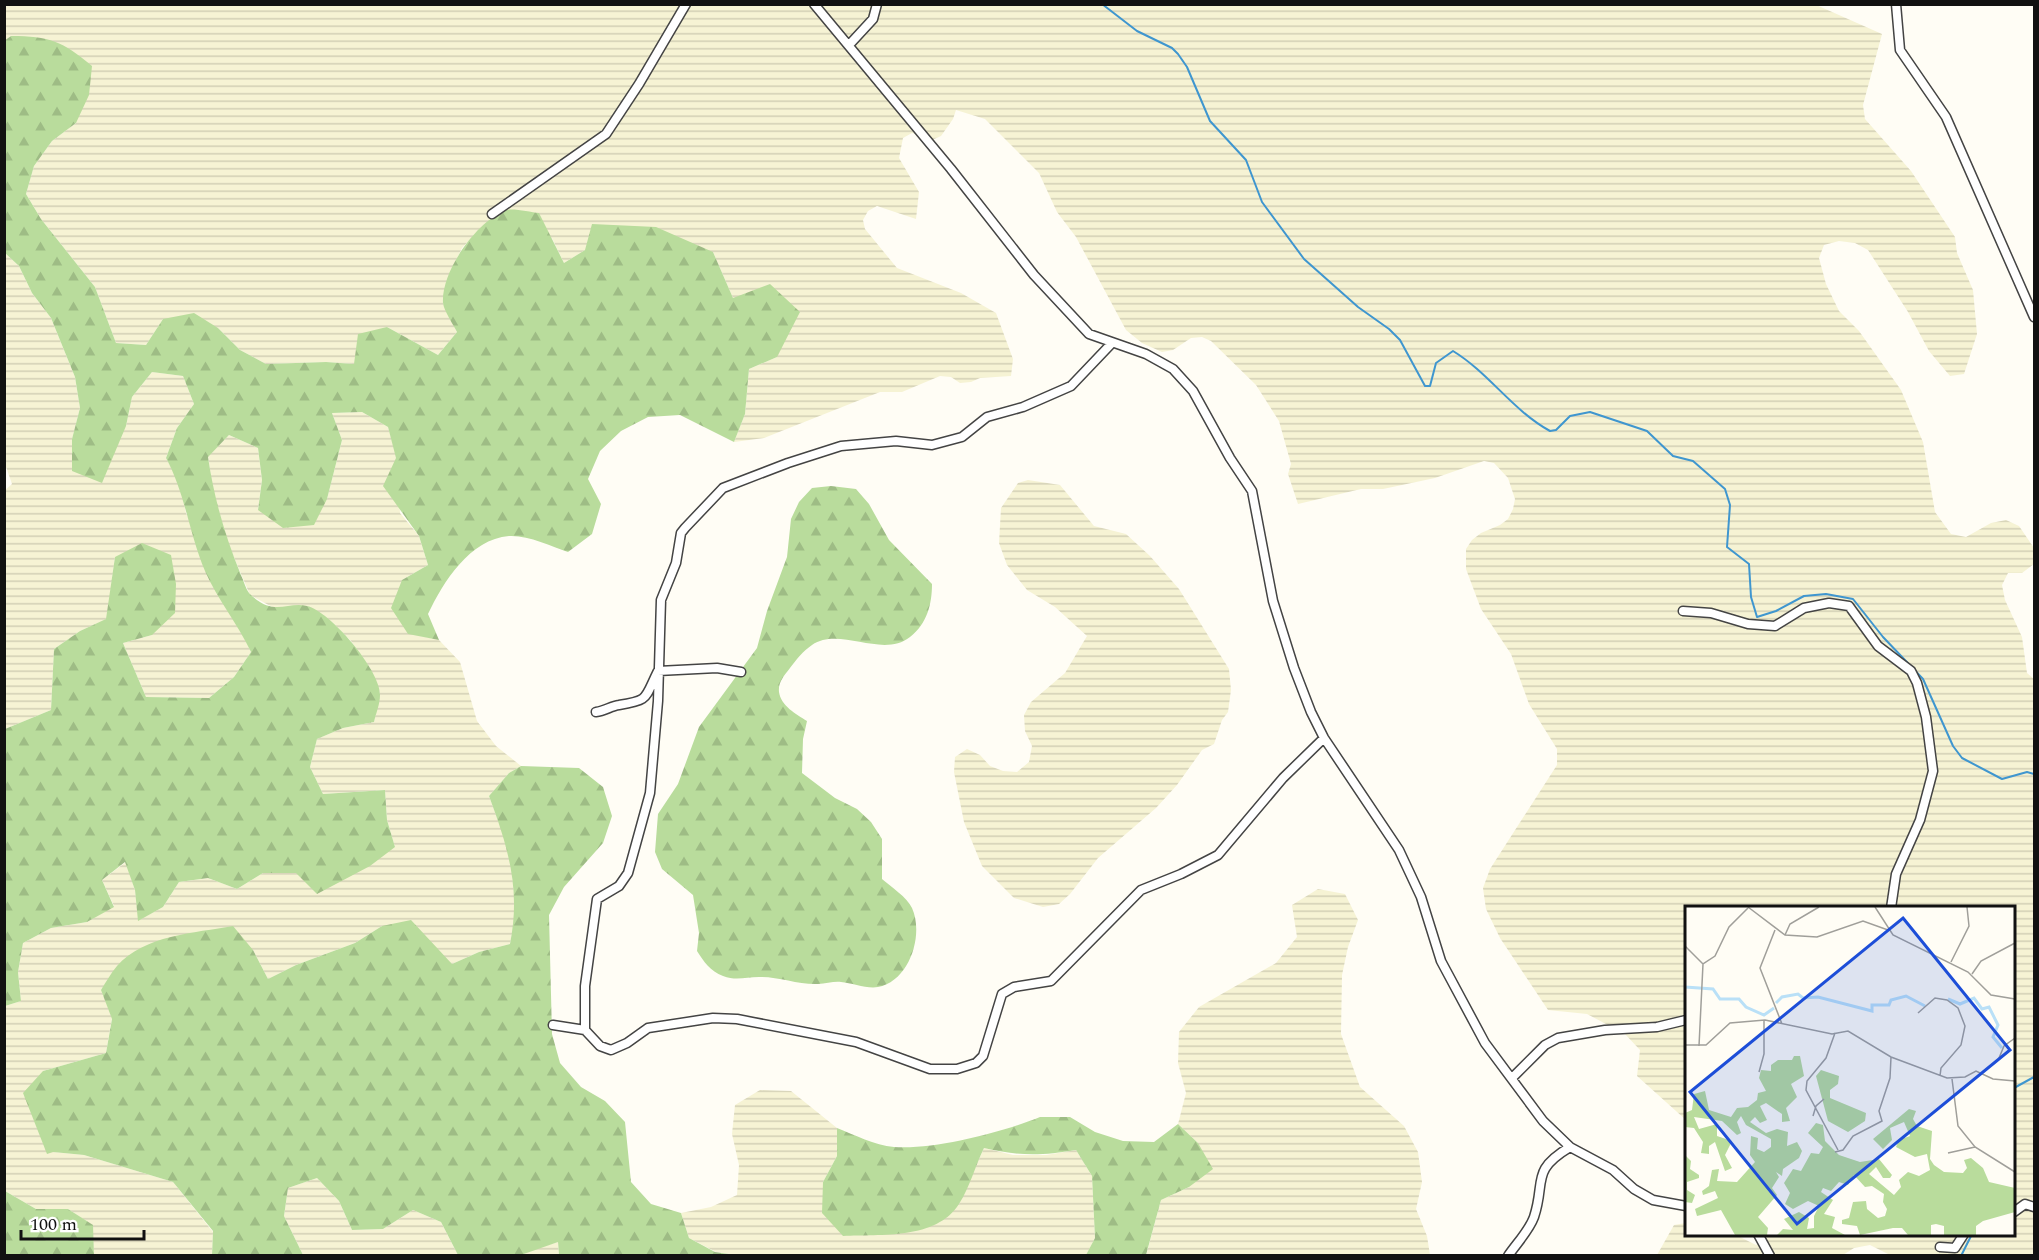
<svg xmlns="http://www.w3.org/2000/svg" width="2039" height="1260" font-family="Spectral,serif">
<defs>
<pattern id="farmland-rules" width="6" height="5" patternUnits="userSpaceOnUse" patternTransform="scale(1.5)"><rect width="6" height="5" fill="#f6f3d4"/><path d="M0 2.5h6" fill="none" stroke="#d2cfb5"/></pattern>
<pattern id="forest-firs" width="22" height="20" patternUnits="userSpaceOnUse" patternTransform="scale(1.5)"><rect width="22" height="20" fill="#b9dc9c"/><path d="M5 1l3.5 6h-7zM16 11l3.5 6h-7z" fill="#9ebc85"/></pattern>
</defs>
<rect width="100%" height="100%" fill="#fffdf5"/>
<path fill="url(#farmland-rules)" d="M5 4H1814L1882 34 1863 105 1865 119 1911 171 1955 237 1957 253 1973 290 1977 334 1964 374 1950 376 1929 351 1908 312 1868 250 1855 243 1839 241 1824 245 1819 258 1826 284 1839 311 1859 331 1901 390 1923 442 1935 512 1951 534 1966 537 1991 523 2006 520 2019 526 2034 548V564L2022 573H2008L2002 585 2005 600 2022 637 2027 673 2034 679V1255H1890L1870 1245 1854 1248 1843 1255H1657L1674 1225 1686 1223V1234L1736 1235 1756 1245 1771 1234H2014V908H1686V1120L1637 1076 1640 1050 1625 1034 1587 1014 1548 1010 1500 938 1486 909 1483 888 1490 869 1557 765V749L1529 704 1511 654 1481 609 1466 569V549L1472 540 1481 533 1500 525 1508 519 1513 509 1515 499 1508 478 1494 463 1484 461 1435 478 1383 489H1361L1298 504 1288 474 1291 464 1279 421 1256 385 1211 341 1202 337 1191 338 1173 350 1162 352 1142 343 1126 330 1076 237 1057 212 1039 173 985 119 956 110 953 119 941 136 932 140 912 133 903 138 899 158 919 192 916 219 877 206 868 211 863 220 865 229 897 268 961 293 996 313 1013 359 1011 376 980 378 971 382 960 383 951 377 940 376 902 392H880L764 438 734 442 745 414 749 369 777 357 733 298 713 252 585 250 564 263 552 238 483 226 462 248 449 275 443 303 457 332 438 355 387 327 354 364 326 362 266 364 240 350 218 328 163 319 146 345 116 343 95 287 41 219 26 194 34 166 52 141 76 123 11 36 5 41Z
M5 253 19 266 32 293 51 318 75 377 80 408 72 439 126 426 132 397 152 372 183 376 194 404 177 428 166 458 180 484 186 513 251 652 234 677 209 698 146 697 123 643 152 635 115 557 107 619 80 631 54 649 51 710 5 729 4 491 12 484 4 461Z
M362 412 388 427 397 458 400 513 419 536 428 565 402 580 408 633 439 640 460 662 477 721 496 746 521 766 509 773 489 796 510 852 516 913 510 944 479 952 452 964 382 926 355 943 296 965 268 979 253 950 101 989 112 1018 106 1053 43 1071 53 1152 84 1155 173 1182 213 1232 212 1255H94L92 1225 68 1209H36L5 1191V1006L21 1001 18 972 23 943 51 928 87 922 114 906 102 880 126 862 135 890 139 920 163 907 179 882 208 878 237 889 263 873H297L395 847 387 820 385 790 323 794 310 767 317 739 343 728 374 722 380 693 370 668 351 641 332 622 307 606 276 609 250 595 227 541 212 486 208 456 229 435 258 448 262 480 258 510 327 499 342 440 332 413Z
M1028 480 1060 485 1094 526 1126 534 1150 556 1179 589 1229 669 1231 690 1228 712 1222 720 1214 744 1202 750 1177 785 1156 808 1098 858 1070 894 1059 904 1043 907 1014 898 982 866 964 822 954 772 955 757 967 749 980 755 990 766 1003 771 1017 772 1029 762 1032 746 1025 731 1024 715 1031 702 1065 673 1087 636 1055 607 1027 590 1007 565 999 543 1001 508 1018 483Z
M1318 889 1345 894 1358 920 1348 947 1342 975 1341 1034 1360 1087 1404 1126 1418 1152 1422 1182 1416 1209 1427 1236 1430 1255 1146 1256 1161 1200 1189 1187 1198 1143 1178 1124 1186 1093 1178 1063 1179 1032 1199 1007 1276 963 1297 937 1292 905Z
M760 1090 791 1091 837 1128V1156L823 1182 959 1204 984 1148 1013 1155H1046L1076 1150 1092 1176 1095 1238 1086 1256 736 1255 716 1252 689 1238 681 1213 711 1207 737 1195 739 1165 732 1134 735 1105Z
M317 1178 339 1201 352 1230 383 1229 413 1210 441 1222 458 1255H303L284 1216 288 1188Z
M558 1242 559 1255 521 1256 531 1250Z"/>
<path fill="url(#forest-firs)" d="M11 36C50 36 62 41 92 66L89 95 76 123 52 141 34 166 26 194 41 219 95 287 116 343 146 345 163 319 194 313 218 328 240 350 266 364 326 362 354 364 358 334 387 327 438 355 457 332C453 324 444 311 443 303 441 271 477 221 506 210 514 208 530 212 539 213L564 263 585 250 592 224 656 227 713 252 733 298 770 284 800 312 777 357 749 369 745 414 734 442 680 415 648 417 621 431 600 451 588 479 601 504 592 534 568 552C551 546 528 535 509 536 470 539 443 582 428 614L439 640 408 634 391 608 402 580 428 565 419 536 383 486 396 458 388 427 362 412 332 413 342 440 327 499 314 525 283 528 258 510 262 480 258 448 229 435 208 457C214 498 225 536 241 575 244 581 246 591 251 595 274 617 288 601 307 606 330 611 381 671 380 695 380 704 376 713 374 722L343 728 317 739 310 767 323 794 385 790 387 820 395 847 370 866 317 894 296 873H263L237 889 208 878 179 882 163 907 138 921 135 890 125 862 102 880 114 907 87 922 51 928 23 943 18 972 21 1001 5 1006V729L51 710 54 649 80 631 106 619 115 557 142 543 171 555 176 584 175 613 152 635 123 643 146 697 209 698 234 677 251 652C238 624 217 599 205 571 189 533 185 493 166 458L177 428 194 404 183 376 152 372 132 397 126 426 102 483 72 471V439L80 408 75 377 51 318 32 293 19 266 5 253 4 41Z
M831 486 856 489 869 504 889 540 932 584C932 604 927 624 910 637 882 659 840 626 812 645 803 651 796 660 790 668 784 676 778 682 779 692 781 706 796 714 807 721L803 739 802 773 835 798 857 809 871 822 882 839V879C891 887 907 897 912 908 924 934 910 981 878 987 867 989 852 983 841 982 834 981 826 984 818 984 799 985 777 976 759 977 746 977 736 981 723 976 710 971 704 962 697 951L699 933 693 895 662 869 655 852 658 814 678 784 699 727 757 648 767 611 787 557 791 519 799 502 812 488Z
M521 766 579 768 603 787 612 816 603 843 564 887 549 915 552 1034 560 1063 581 1087 605 1101 625 1122 631 1182 651 1204 681 1213 689 1238 715 1252 736 1255H559L558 1242 521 1255H458L441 1222 413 1210 383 1229 352 1230 339 1201 317 1178 288 1188 284 1216 303 1255H212L213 1231 173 1182 84 1155 53 1152 47 1154 23 1093 43 1071 106 1053 112 1019 101 990C106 982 111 973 117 966 144 935 195 933 233 926L253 950 268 979 296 965 355 943 382 926 411 920 452 964 479 952 510 944C521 889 508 847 489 796L509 773Z
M1040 1117H1070L1095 1132 1123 1141 1154 1142 1178 1124 1198 1143 1213 1169 1189 1187 1161 1200 1146 1255H1086L1095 1238 1092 1176 1076 1150C1041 1156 1018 1156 984 1148 975 1166 970 1187 959 1204 936 1240 881 1234 843 1236L822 1213 823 1182 837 1156V1128C855 1135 874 1145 894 1147 935 1150 1003 1132 1040 1117Z
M5 1191 36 1209H68L93 1225 94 1255H5Z"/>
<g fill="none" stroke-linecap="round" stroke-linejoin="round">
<path stroke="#3f96cf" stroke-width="2" d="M1102 4 1137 31 1172 48 1178 54 1187 67 1210 121 1246 160 1262 202 1304 259 1358 307 1389 329 1400 340 1425 386H1430L1436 363 1453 351C1489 373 1512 410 1550 431L1556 430 1570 416 1590 412 1647 431 1673 456 1693 461 1725 489 1730 505 1727 547 1749 564 1751 597 1757 617 1776 611 1804 596 1826 594 1853 599 1883 637 1923 679 1953 746 1962 758 2002 779 2027 772 2034 774
M2014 1088 2034 1077
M1961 1256 1972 1234"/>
<g stroke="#444" stroke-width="11">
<path id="minor" d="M814 4 951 169 1034 275 1089 334 1146 354 1173 369 1193 391 1230 458 1252 491 1273 601 1294 668 1311 712 1324 738 1399 850 1421 897 1441 961 1485 1043 1543 1121 1570 1147 1613 1170 1634 1189 1653 1200 1686 1206
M1896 4 1900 50 1946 117 2034 317
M849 45 873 19 877 4
M492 214 606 134 639 84 686 4
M1112 343 1071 386 1023 407 987 417 962 437 932 445 896 441 841 446 788 463 723 488 685 528 681 533 676 563 661 600 658 701 650 793 628 873 619 886 597 899 585 986V1030L600 1046 611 1050 627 1043 648 1028 713 1018 737 1019 856 1042 930 1069H957L976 1063 983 1056 1002 994 1014 987 1051 981 1141 890 1181 874 1218 855 1283 778 1324 738
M1683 611 1711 613 1748 624 1775 626 1804 608 1829 603 1849 606 1878 646 1911 671 1917 683 1926 717 1933 771 1920 820 1896 874 1891 908
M596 712C605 711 611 706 619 705 650 700 644 699 658 671L717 668 741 672
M553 1025 585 1030
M1512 1078 1545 1045 1558 1038 1605 1030 1657 1027 1686 1020
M2014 1212 2025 1204 2034 1207
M1758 1234 1770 1256
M1940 1247 1955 1248 1964 1234
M1508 1256C1516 1244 1529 1231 1534 1217 1546 1181 1530 1171 1570 1147"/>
</g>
<use href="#minor" stroke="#fff" stroke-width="8"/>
</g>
<g transform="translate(1685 906)">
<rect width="330" height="330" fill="#fffdf5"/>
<path d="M109 150H115L119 170 106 178 112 191 101 202 105 215 97 216V208L81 197 75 200 82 214 75 217 70 211 65 216 81 227 92 223 103 226 102 240 112 236 117 245 114 252 98 263 97 270 91 266 94 271 87 282 92 289 73 311 83 322 82 329H50L36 304 12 310 10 303 33 292 30 285 18 289 17 285 24 280 27 264 34 263 32 275 52 276 70 256 65 249 66 230 73 232 72 243 79 246 86 241V233L61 219 56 210 52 216 56 227 52 229 37 215 9 211 14 223 32 218V230L47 235 40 249 47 262 40 265 30 236 24 240V248L16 247 18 236 9 222 0 221V207L7 204 9 188 20 185 24 204 46 211 52 202 63 201 72 194 73 187 81 185 74 172 76 164 86 165V159L93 154H107ZM136 164 154 170 153 178 145 184V192L181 207 180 215 163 226 143 215 131 170ZM224 203 231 205 228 213 232 220 247 225 245 253 249 259 259 266 278 267 282 262 279 254 286 252 298 262 304 276 330 282V306L298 315 291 320V329H259V320L251 318 246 319V329H223L217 322H208L175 329 172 320 157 318V314L164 312 168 296 181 295 182 303 193 312 200 310 202 303 198 296 199 288 187 280 180 281 169 269 163 279 154 276 146 285 138 282 136 286 148 294 139 308 150 311 147 322 160 329H92L98 323 108 324 99 313 114 306 124 312 122 323 129 322V310L134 300 123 295 108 303 100 298 105 287 99 277 108 263 116 265 126 247 134 248 138 241 123 227 131 217 138 219 140 235 154 249 175 256 194 253 207 269 205 272H198L191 261 184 268 209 289 216 281 214 274 223 266 234 270 245 264 242 248 230 251 211 241 214 234 225 230 219 216 205 222 207 234 198 243 188 233ZM0 249 6 255 5 263 14 269V272L2 276V284L10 289 7 297 0 296Z" fill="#b9dc9c"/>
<path fill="none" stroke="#b9e0f7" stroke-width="3" d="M0 81 28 83 35 93H54L61 101 79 109 89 102M263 93 275 98 289 92 297 103 304 101 313 119 308 131 317 142M91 97 97 91 113 88 118 92 133 91 187 105V99H204L206 94 221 90 240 100"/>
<path fill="none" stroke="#a09f9a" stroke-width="1.5" d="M63 1 100 29 132 31 178 15 203 24M190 1 208 29 283 66 306 89 330 93M90 24 75 62 97 118M100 29 105 18 134 1M0 40 18 58M266 56 284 20 282 1M287 68 296 55 330 37M233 107 250 92 262 94 273 102 280 120 276 139 256 162 255 170M150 127 141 152 122 175 121 184 153 244M0 139H21L45 117 80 114 147 128 163 125 206 151 262 172 280 171 291 165 308 173 330 175M14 140 18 58 30 50 44 21 63 2M314 152 319 140 330 132M74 166 79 148V115M267 173 273 220 290 241 330 266M128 210 131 200 139 193M150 246 158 244 168 230 197 215 194 205 205 172 206 151M263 247 290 241"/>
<path fill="#1d4ed8" fill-opacity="0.15" stroke="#1d4ed8" stroke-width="3" d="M218 12 325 144 112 318 5 186Z"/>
<rect width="330" height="330" fill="none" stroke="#111" stroke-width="3"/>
</g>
<rect width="2039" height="1260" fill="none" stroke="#111111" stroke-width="12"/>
<path d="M21 1230v9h123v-9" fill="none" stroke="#111111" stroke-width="3"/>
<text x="30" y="1230" font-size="18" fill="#111111" stroke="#ffffff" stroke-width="4.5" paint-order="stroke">100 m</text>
</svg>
